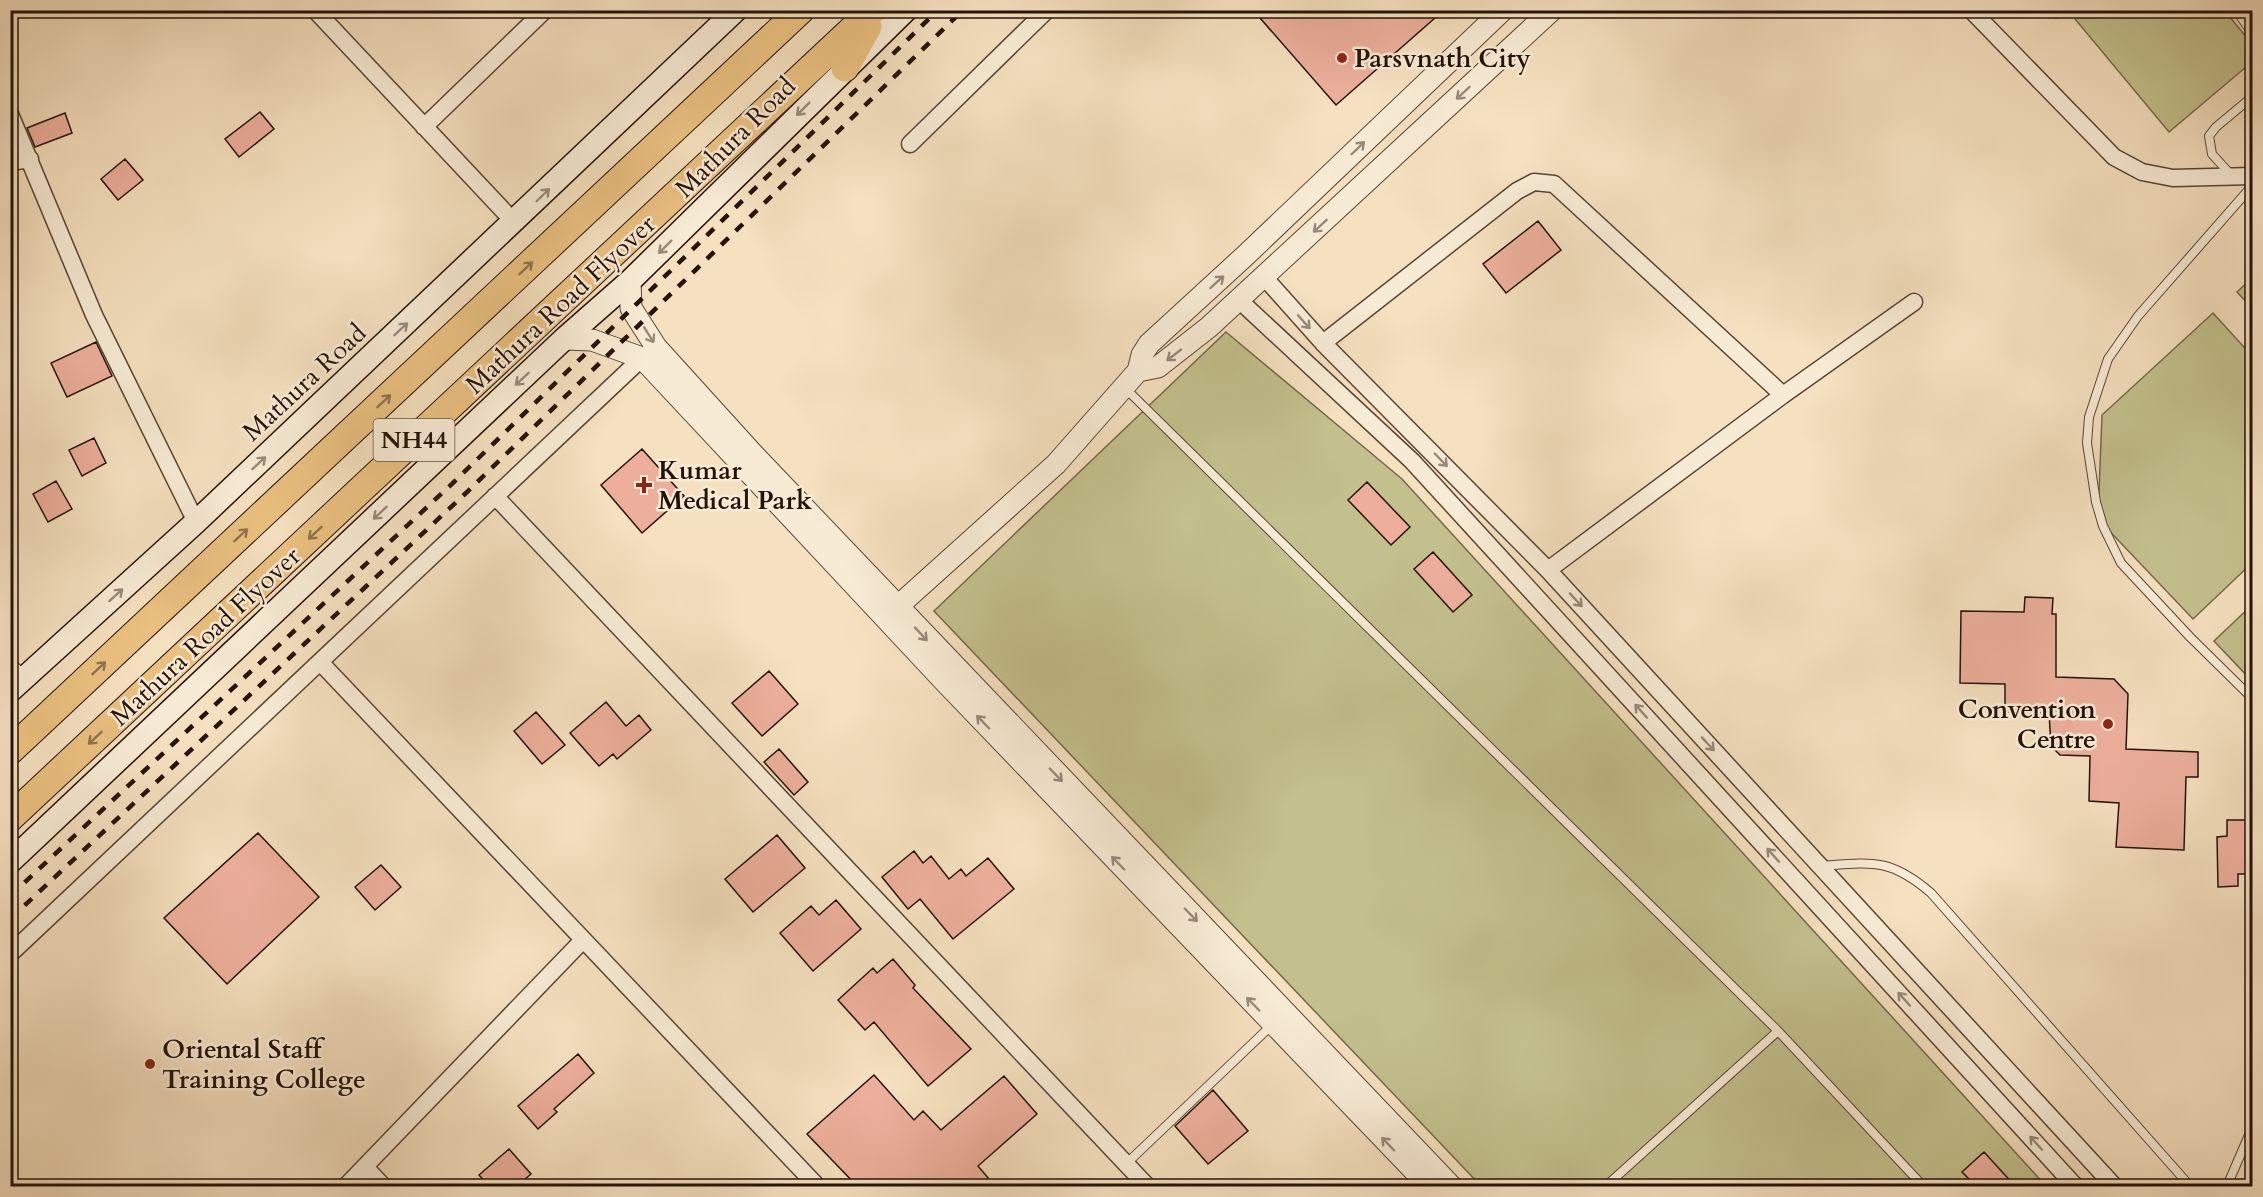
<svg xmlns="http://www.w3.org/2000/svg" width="2263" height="1197" font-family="Cardo,serif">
<rect width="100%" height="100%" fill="#f5e0bf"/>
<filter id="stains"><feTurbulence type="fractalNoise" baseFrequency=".00333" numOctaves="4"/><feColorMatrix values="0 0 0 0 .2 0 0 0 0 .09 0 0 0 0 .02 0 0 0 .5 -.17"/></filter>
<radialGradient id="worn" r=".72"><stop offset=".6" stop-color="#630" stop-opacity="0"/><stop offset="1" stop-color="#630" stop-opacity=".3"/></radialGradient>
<path fill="#c3c08d" stroke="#74694c" stroke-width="1.5" d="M2074 10 2225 11 2252 44V62L2169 132 2070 13Z
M2252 278V308L2237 292Z
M2213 313 2252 356V563L2193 619 2098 519 2102 415Z
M1226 332 1402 479 2046 1186H1481L934 611Z
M2252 605V681L2214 641Z"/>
<path fill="#edaf9c" stroke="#25120a" stroke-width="1.5" d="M1253 10H1444L1336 105Z
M260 112 274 129 239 157 225 139Z
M65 113 72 133 35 147 27 128Z
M125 159 143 180 118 200 101 179Z
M1538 221 1561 250 1506 293 1483 264Z
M96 342 112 376 67 397 51 363Z
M94 438 106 463 82 476 69 450Z
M642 449 684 496 642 533 601 485Z
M56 481 72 509 48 522 33 494Z
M1367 482 1410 527 1391 545 1348 500Z
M1433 552 1472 595 1453 612 1414 569Z
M2025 597 2053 598 2052 614H2056V677L2114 679 2128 694 2126 749 2198 752V777H2186L2184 850 2116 847 2119 803 2089 801 2090 756 2060 755 2051 746 2049 713 2005 712V684L1960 683 1961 611 2024 612Z
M769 671 798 704 762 736 732 703Z
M606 702 626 726 639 715 651 730 617 759 613 754 599 766 570 733Z
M536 712 565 745 542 764 514 731Z
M779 749 808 782 794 795 764 762Z
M2227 820H2253V874H2238V886L2218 887 2217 837 2227 836Z
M258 833 319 897 227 984 164 918Z
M777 835 805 868 753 912 725 879Z
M914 851 923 863 931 856 949 879 961 869 966 876 988 858 1014 889 953 939 920 899 908 909 882 877Z
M381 865 401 887 375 910 355 887Z
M836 900 861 929 813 971 780 933 811 906 819 915Z
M893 959 915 985 913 988 971 1049 928 1086 874 1022 865 1030 838 1000 873 968 877 973Z
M578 1054 594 1073 554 1109 557 1112 538 1129 518 1106Z
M874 1075 914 1120 923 1111 941 1130 1004 1076 1037 1114 978 1166 995 1186H857L807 1134Z
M1213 1090 1248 1131 1208 1164 1175 1126Z
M509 1149 531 1174 517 1186H489L479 1175Z
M1984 1152 2015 1186H1976L1962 1172Z"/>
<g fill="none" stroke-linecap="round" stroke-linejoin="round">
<g stroke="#594637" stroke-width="10">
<path id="service" d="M2236 10 2252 33
M2056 14 2060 10
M2231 175 2212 154 2209 136 2216 127 2252 97
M2252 186 2138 316 2108 359 2089 417 2087 443 2096 502 2103 526 2121 563 2190 637 2252 698
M1124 387 1778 1031 1923 1186
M10 661 25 676
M1821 866C1872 862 1890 858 1931 893L2190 1186
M1126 1164 1273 1024
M1606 1186 1778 1031
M2227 1186 2252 1128"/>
</g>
<g stroke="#594637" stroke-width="19">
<path id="minor" d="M315 10 514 222
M1971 10 2114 157 2142 172 2173 178 2252 176
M10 114 94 315 196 522
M424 127 545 10
M910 144 1047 10
M10 162 30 159
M1265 278 1323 343 1548 570 2114 1186
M1239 300 1412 461 2075 1186
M1323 343 1517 191 1534 182 1554 184 1783 395
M495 496 1147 1186
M1548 570 1783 395 1914 302
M320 662 817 1186
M10 954 642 358
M365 1167 383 1186
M346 1186 583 940"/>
</g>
<g stroke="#594637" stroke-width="23">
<path id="tertiary" d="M630 281 631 308 656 347 753 454 1451 1186
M564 339 592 340 642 358 945 682 1429 1186
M1138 371 1158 367 1209 327 1552 10
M887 613 897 607 1056 464 1138 371 1142 355 1149 344 1247 254 1503 10"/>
</g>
<g stroke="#25120a" stroke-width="25">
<path id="secondary" d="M10 691 196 522 736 10
M10 862 564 339 630 281 906 10"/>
</g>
<g stroke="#25120a" stroke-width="29">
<path id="trunk" d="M845 68 868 27
M10 751 801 10
M10 818 873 10"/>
</g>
<use href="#service" stroke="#f8ebd5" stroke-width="8"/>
<use href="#minor" stroke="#f8ebd5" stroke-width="16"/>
<use href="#tertiary" stroke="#f8ebd5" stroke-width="21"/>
<use href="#secondary" stroke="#f8ebd5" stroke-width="22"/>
<use href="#trunk" stroke="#eac080" stroke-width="27"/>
<path stroke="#25120a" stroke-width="4.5" stroke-dasharray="10 10" stroke-linecap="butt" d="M10 896 455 481 938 10
M10 919 466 493 963 10"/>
</g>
<defs><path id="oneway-shaft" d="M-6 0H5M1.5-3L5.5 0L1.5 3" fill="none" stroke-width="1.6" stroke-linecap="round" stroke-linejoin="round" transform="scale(1.5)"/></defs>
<g stroke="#99897a">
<use href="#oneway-shaft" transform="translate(1463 93) rotate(137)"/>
<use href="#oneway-shaft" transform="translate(803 109) rotate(135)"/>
<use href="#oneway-shaft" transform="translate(1358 148) rotate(-44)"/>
<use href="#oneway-shaft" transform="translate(543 195) rotate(-44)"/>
<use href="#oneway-shaft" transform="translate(1320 226) rotate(137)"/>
<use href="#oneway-shaft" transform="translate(665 247) rotate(135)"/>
<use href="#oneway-shaft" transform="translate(1217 282) rotate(-42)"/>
<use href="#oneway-shaft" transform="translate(1304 322) rotate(48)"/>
<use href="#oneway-shaft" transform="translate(401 329) rotate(-43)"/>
<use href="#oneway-shaft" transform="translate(649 335) rotate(58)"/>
<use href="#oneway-shaft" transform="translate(1174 355) rotate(142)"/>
<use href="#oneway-shaft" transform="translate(522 379) rotate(137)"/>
<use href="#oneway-shaft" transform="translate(1441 460) rotate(46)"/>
<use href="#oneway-shaft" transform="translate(259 463) rotate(-43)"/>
<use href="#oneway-shaft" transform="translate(380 513) rotate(137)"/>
<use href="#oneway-shaft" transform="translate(116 595) rotate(-42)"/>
<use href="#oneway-shaft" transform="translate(1576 600) rotate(47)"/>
<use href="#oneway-shaft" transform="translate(921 634) rotate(47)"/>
<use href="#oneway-shaft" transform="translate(1641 711) rotate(-132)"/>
<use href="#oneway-shaft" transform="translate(983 722) rotate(-134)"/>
<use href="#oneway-shaft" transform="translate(1708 744) rotate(47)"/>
<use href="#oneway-shaft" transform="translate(1056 775) rotate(46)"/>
<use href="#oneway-shaft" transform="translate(1773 855) rotate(-132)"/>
<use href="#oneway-shaft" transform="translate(1118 863) rotate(-134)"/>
<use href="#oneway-shaft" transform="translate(1191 915) rotate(46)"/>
<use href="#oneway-shaft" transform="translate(1904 999) rotate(-132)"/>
<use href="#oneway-shaft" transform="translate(1253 1004) rotate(-134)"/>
<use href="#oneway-shaft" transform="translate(2036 1143) rotate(-132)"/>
<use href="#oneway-shaft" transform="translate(1388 1144) rotate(-134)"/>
</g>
<g stroke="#91724b">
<use href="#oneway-shaft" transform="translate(526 268) rotate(-43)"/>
<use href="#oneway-shaft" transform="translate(384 401) rotate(-43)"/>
<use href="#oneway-shaft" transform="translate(315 533) rotate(137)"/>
<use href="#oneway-shaft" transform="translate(241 535) rotate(-43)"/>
<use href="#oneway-shaft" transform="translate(99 668) rotate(-43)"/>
<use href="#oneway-shaft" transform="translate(95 738) rotate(137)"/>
</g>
<g fill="#8f2418" stroke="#f8ebd5" stroke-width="2">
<circle cx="1342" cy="58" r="6"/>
<path d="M641 476h6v6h6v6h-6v6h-6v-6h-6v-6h6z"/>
<circle cx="2108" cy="724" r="6"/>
<circle cx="150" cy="1064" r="6"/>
</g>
<g text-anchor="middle" stroke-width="5" stroke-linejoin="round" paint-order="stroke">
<rect fill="#f8ebd5" stroke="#645347" stroke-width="1.5" x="373.5" y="419" width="81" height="42" rx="4.5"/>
<g font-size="24" font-weight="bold" fill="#25120a">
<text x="414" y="448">NH44</text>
</g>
<g font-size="26" font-weight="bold" fill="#25120a" stroke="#f8ebd5" text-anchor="start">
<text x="1354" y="67">Parsvnath City</text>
<text x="658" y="479">Kumar<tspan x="658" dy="30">Medical Park</tspan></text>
<text x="2096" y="718" text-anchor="end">Convention<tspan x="2096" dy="30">Centre</tspan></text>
<text x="162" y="1058">Oriental Staff<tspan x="162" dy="30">Training College</tspan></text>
</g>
<g font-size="26" fill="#25120a" stroke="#f8ebd5">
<text transform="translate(735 137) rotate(-45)" y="9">Mathura Road</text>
<text transform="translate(560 304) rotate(-43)" y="9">Mathura Road Flyover</text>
<text transform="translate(304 382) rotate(-43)" y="9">Mathura Road</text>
<text transform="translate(205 636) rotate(-43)" y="9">Mathura Road Flyover</text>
</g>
</g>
<rect width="2263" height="1197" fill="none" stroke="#f5e0bf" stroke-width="36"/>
<rect x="12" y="12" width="2239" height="1173" fill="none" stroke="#25120a" stroke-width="3"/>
<rect x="18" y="18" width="2227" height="1161" fill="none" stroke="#25120a" stroke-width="1.5"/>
<rect width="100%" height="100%" filter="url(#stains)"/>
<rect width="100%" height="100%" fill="url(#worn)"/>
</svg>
